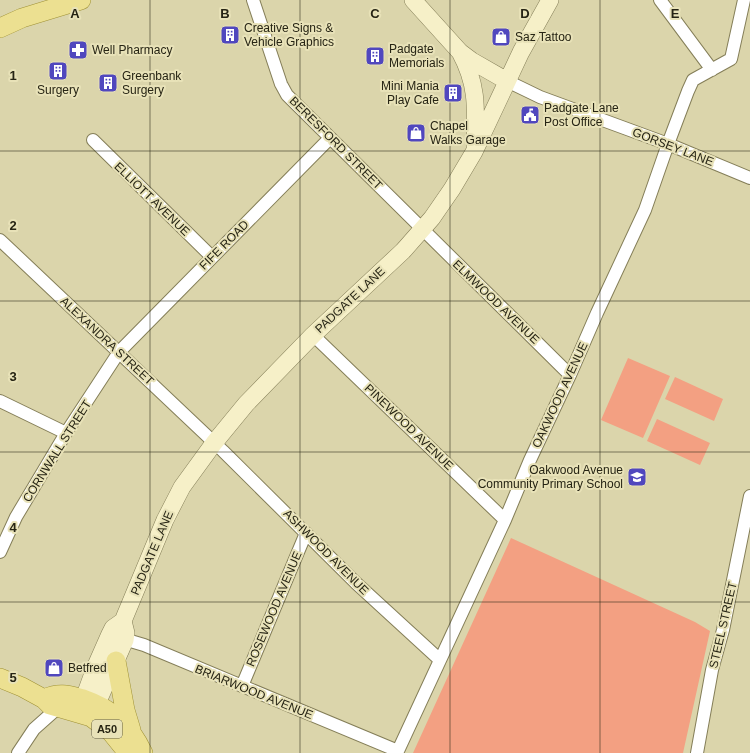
<svg xmlns="http://www.w3.org/2000/svg" width="750" height="753" font-family="Arial,sans-serif">
<rect width="100%" height="100%" fill="#dbd5ab"/>
<path fill="#f3a082" d="M628 358 670 376 643 438 601 420Z
M675 377 723 399 714 421 665 399Z
M657 419 710 443 700 465 647 441Z
M511 538 695 622 710 631 683 753H413Z"/>
<g fill="none" stroke-linecap="round" stroke-linejoin="round">
<g stroke="#847e58" stroke-width="14">
<path id="street" d="M253 0 281 84 287 95 570 375
M660 0 712 70
M507 81 540 97 668 144 750 178
M93 140 212 257
M0 240 223 451 356 583 440 660
M313 335 505 520
M0 401 66 433
M0 552 16 517 66 433 119 352 330 138
M117 637 144 645 398 751
M242 686 306 533
M18 753 34 729 61 705
M397 753 505 520 530 460 570 375 597 313 645 210 668 144 688 91 693 80 731 59 744 0
M697 753 712 670 723 630 750 496"/>
</g>
<g stroke="#847e58" stroke-width="18">
<path id="secondary" d="M413 0 460 52 472 61 507 81
M460 52C478 85 476 109 475 145
M79 712 95 668 110 634 113 628 123 621 165 520 182 487 214 443 246 404 313 335 403 251 432 218 452 189 474 152 521 52 550 0
M91 717 125 640 126 633 123 621"/>
</g>
<g stroke="#9f9135" stroke-width="20">
<path id="primary" d="M0 28 22 18 81 0
M116 661 125 710 131 730
M0 678 22 687 44 699 50 705 91 717 111 732 128 753
M44 699C59 692 68 695 83 699 112 709 130 725 143 753"/>
</g>
<use href="#street" stroke="#fff" stroke-width="12"/>
<use href="#secondary" stroke="#f6f0c8" stroke-width="17"/>
<use href="#primary" stroke="#ece091" stroke-width="19"/>
</g>
<path fill="none" stroke="#262414" stroke-width="1" stroke-opacity="0.55" d="M150 0V753M300 0V753M450 0V753M600 0V753M0 151H750M0 301H750M0 452H750M0 602H750"/>
<defs>
<g id="building-square" transform="scale(1)"><rect x="-9" y="-9" width="18" height="18" rx="4" fill="#5047be" stroke="#e8e2b8"/><path d="M-4-6H4V6H1V3H-1V6H-4ZM-2.5-4.3h1.7v1.8h-1.7ZM.8-4.3h1.7v1.8H.8ZM-2.5-1h1.7V.8h-1.7ZM.8-1h1.7V.8H.8Z" fill="#fff"/></g>
<g id="shop-square" transform="scale(1)"><rect x="-9" y="-9" width="18" height="18" rx="4" fill="#5047be" stroke="#e8e2b8"/><path d="M-5-2.5h2.3a2.7 3.5 0 0 1 5.4 0H5L5.5 6h-11ZM-1.5-2.5h3a1.5 2.3 0 0 0-3 0Z" fill="#fff"/></g>
<g id="pharmacy-square" transform="scale(1)"><rect x="-9" y="-9" width="18" height="18" rx="4" fill="#5047be" stroke="#e8e2b8"/><path d="M-2-6h4v4h4v4h-4v4h-4v-4h-4v-4h4Z" fill="#fff"/></g>
<g id="civic-square" transform="scale(1)"><rect x="-9" y="-9" width="18" height="18" rx="4" fill="#5047be" stroke="#e8e2b8"/><path d="M-.6-6.5H3V-4.5H.6V-3L4-1V1h2V6H-6V1h2V-1L-.6-3ZM-1.2 2.5V6h2.4V2.5Z" fill="#fff"/></g>
<g id="school-square" transform="scale(1)"><rect x="-9" y="-9" width="18" height="18" rx="4" fill="#5047be" stroke="#e8e2b8"/><path d="M0-5L7-2L0 1L-7-2ZM-4 1L0 2.5L4 1V4Q0 6-4 4Z" fill="#fff"/></g>
</defs>
<g fill-rule="evenodd">
<use href="#building-square" x="230" y="35"/>
<use href="#shop-square" x="501" y="37"/>
<use href="#pharmacy-square" x="78" y="50"/>
<use href="#building-square" x="375" y="56"/>
<use href="#building-square" x="58" y="71"/>
<use href="#building-square" x="108" y="83"/>
<use href="#building-square" x="453" y="93"/>
<use href="#civic-square" x="530" y="115"/>
<use href="#shop-square" x="416" y="133"/>
<use href="#school-square" x="637" y="477"/>
<use href="#shop-square" x="54" y="668"/>
</g>
<g text-anchor="middle" stroke-width="4" stroke-linejoin="round" paint-order="stroke">
<rect fill="#e8e2b8" stroke="#605d45" stroke-width="1" x="92" y="720" width="30" height="18" rx="3"/>
<g font-size="11" font-weight="bold" fill="#262414">
<text x="107" y="733">A50</text>
</g>
<g font-size="12" fill="#262414" stroke="#e8e2b8" text-anchor="start">
<text x="244" y="32">Creative Signs &amp;<tspan x="244" dy="14">Vehicle Graphics</tspan></text>
<text x="515" y="41">Saz Tattoo</text>
<text x="389" y="53">Padgate<tspan x="389" dy="14">Memorials</tspan></text>
<text x="92" y="54">Well Pharmacy</text>
<text x="122" y="80">Greenbank<tspan x="122" dy="14">Surgery</tspan></text>
<text x="439" y="90" text-anchor="end">Mini Mania<tspan x="439" dy="14">Play Cafe</tspan></text>
<text x="58" y="94" text-anchor="middle">Surgery</text>
<text x="544" y="112">Padgate Lane<tspan x="544" dy="14">Post Office</tspan></text>
<text x="430" y="130">Chapel<tspan x="430" dy="14">Walks Garage</tspan></text>
<text x="623" y="474" text-anchor="end">Oakwood Avenue<tspan x="623" dy="14">Community Primary School</tspan></text>
<text x="68" y="672">Betfred</text>
</g>
<g font-size="12" fill="#262414" stroke="#e8e2b8">
<text transform="translate(336 143) rotate(45)" y="4">BERESFORD STREET</text>
<text transform="translate(673 147) rotate(21)" y="4">GORSEY LANE</text>
<text transform="translate(152 199) rotate(44)" y="4">ELLIOTT AVENUE</text>
<text transform="translate(224 245) rotate(-45)" y="4">FIFE ROAD</text>
<text transform="translate(350 300) rotate(-43)" y="4">PADGATE LANE</text>
<text transform="translate(496 302) rotate(44)" y="4">ELMWOOD AVENUE</text>
<text transform="translate(107 341) rotate(43)" y="4">ALEXANDRA STREET</text>
<text transform="translate(560 395) rotate(-65)" y="4">OAKWOOD AVENUE</text>
<text transform="translate(409 427) rotate(44)" y="4">PINEWOOD AVENUE</text>
<text transform="translate(57 451) rotate(-58)" y="4">CORNWALL STREET</text>
<text transform="translate(326 552) rotate(45)" y="4">ASHWOOD AVENUE</text>
<text transform="translate(152 553) rotate(-67)" y="4">PADGATE LANE</text>
<text transform="translate(274 609) rotate(-67)" y="4">ROSEWOOD AVENUE</text>
<text transform="translate(723 625) rotate(-77)" y="4">STEEL STREET</text>
<text transform="translate(254 692) rotate(22)" y="4">BRIARWOOD AVENUE</text>
</g>
</g>
<g font-size="13" text-anchor="middle" font-weight="bold" fill="#262414" stroke="#e8e2b8" stroke-width="4" stroke-linejoin="round" paint-order="stroke">
<text x="75" y="18">A</text>
<text x="225" y="18">B</text>
<text x="375" y="18">C</text>
<text x="525" y="18">D</text>
<text x="675" y="18">E</text>
<text x="13" y="80">1</text>
<text x="13" y="230">2</text>
<text x="13" y="381">3</text>
<text x="13" y="532">4</text>
<text x="13" y="682">5</text>
</g>
</svg>
